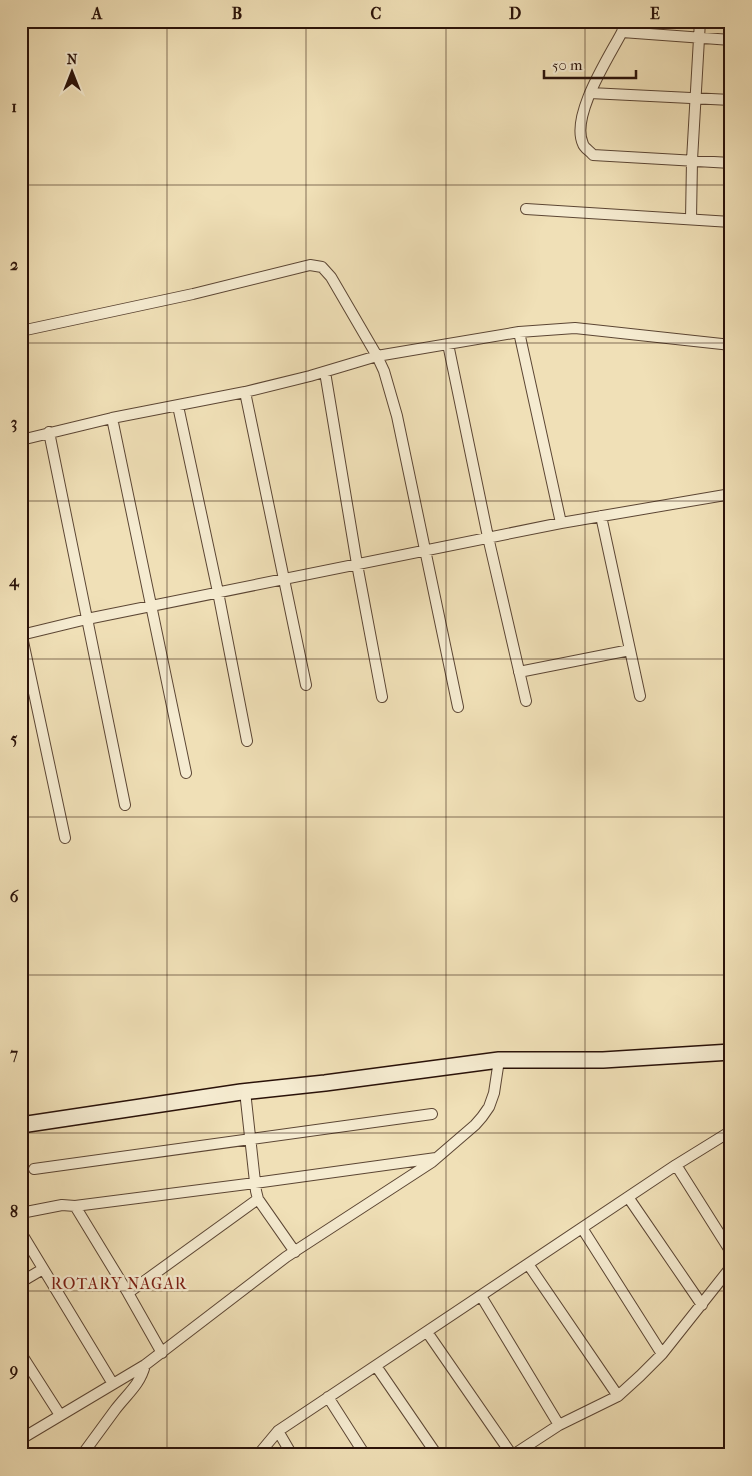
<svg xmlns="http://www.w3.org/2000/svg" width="752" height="1476" font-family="'IM FELL French Canon',serif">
<rect width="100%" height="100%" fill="#f0e0b7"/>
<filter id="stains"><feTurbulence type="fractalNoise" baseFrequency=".004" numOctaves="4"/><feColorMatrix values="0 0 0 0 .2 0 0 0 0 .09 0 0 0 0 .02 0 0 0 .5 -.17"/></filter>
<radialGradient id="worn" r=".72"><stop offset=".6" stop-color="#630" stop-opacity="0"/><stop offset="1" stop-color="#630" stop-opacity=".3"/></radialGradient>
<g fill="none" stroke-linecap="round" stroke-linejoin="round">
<g stroke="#5c4634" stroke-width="12">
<path id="street" d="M625 21 622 32C609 57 570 116 583 144 584 148 590 151 593 155L731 163
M622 32 731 40
M590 93 731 100
M526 209 731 222
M691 219 692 160 700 21
M21 331 193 294 310 265 322 267 331 277 377 356 384 371 397 416 458 707
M519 332 561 523
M448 344 488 537 526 701
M325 372 357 564 382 697
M245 392 306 685
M178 406 218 592 247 741
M112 418 186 773
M49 432 125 805
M21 440 112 418 245 392 310 376 377 356 519 332 575 328 731 345
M601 516 640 696
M21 632 65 838
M21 635 87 619 561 523 731 494
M519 672 630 650
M245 1091 256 1191 258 1199 295 1252
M676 1165 731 1252
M34 1169 432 1114
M628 1197 702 1305
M75 1206 255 1183 436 1158
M21 1213 62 1205 75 1206 128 1293 162 1353
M582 1228 662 1354
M21 1232 113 1384
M528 1264 618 1396
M21 1282 43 1269
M128 1293 258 1199
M481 1296 559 1425
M427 1332 512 1455
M21 1354 60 1415
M376 1366 437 1455
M328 1397 365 1455
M278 1431 292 1455
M21 1439 145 1365 286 1257 432 1162 475 1125 482 1117 489 1107 494 1093 499 1060
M82 1455C93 1440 104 1425 115 1410 127 1394 140 1385 145 1365
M258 1455 278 1431 676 1165 731 1131
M513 1455 559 1425 618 1396 640 1376 662 1354 731 1267"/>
</g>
<g stroke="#2a1209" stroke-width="18">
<path id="secondary" d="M21 1125 241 1092 325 1083 499 1060H603L731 1052"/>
</g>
<use href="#street" stroke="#f5ebd0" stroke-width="10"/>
<use href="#secondary" stroke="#f5ebd0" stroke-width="15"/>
</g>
<path fill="none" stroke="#2a1209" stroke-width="1" stroke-opacity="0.55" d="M167 21V1455M306 21V1455M446 21V1455M585 21V1455M21 185H731M21 343H731M21 501H731M21 659H731M21 817H731M21 975H731M21 1133H731M21 1291H731"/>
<g text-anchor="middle" stroke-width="4.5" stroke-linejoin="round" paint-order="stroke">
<g font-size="16" letter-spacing="1" fill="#7a1f14" stroke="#f5ebd0">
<text x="119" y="1289">ROTARY NAGAR</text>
</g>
</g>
<rect width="752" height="1476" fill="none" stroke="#f0e0b7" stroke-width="55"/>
<g transform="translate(72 72)" stroke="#f5ebd0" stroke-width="4" paint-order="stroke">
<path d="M0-4L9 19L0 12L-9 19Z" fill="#2a1209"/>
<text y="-8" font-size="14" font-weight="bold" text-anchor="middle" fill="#2a1209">N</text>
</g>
<path d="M544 70v8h92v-8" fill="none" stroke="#2a1209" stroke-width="2.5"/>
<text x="552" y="70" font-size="15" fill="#2a1209" stroke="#f5ebd0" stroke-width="4" paint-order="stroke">50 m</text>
<rect x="28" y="28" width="696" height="1420" fill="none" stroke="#2a1209" stroke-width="2"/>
<g font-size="16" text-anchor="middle" font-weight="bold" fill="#2a1209">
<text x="97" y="19">A</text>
<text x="237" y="19">B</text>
<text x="376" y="19">C</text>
<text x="515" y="19">D</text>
<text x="655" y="19">E</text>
<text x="14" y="112">1</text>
<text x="14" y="270">2</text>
<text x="14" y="428">3</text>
<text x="14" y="586">4</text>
<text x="14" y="744">5</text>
<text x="14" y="902">6</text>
<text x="14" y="1059">7</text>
<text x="14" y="1217">8</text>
<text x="14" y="1375">9</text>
</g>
<rect width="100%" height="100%" filter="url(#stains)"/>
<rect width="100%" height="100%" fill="url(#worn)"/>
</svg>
